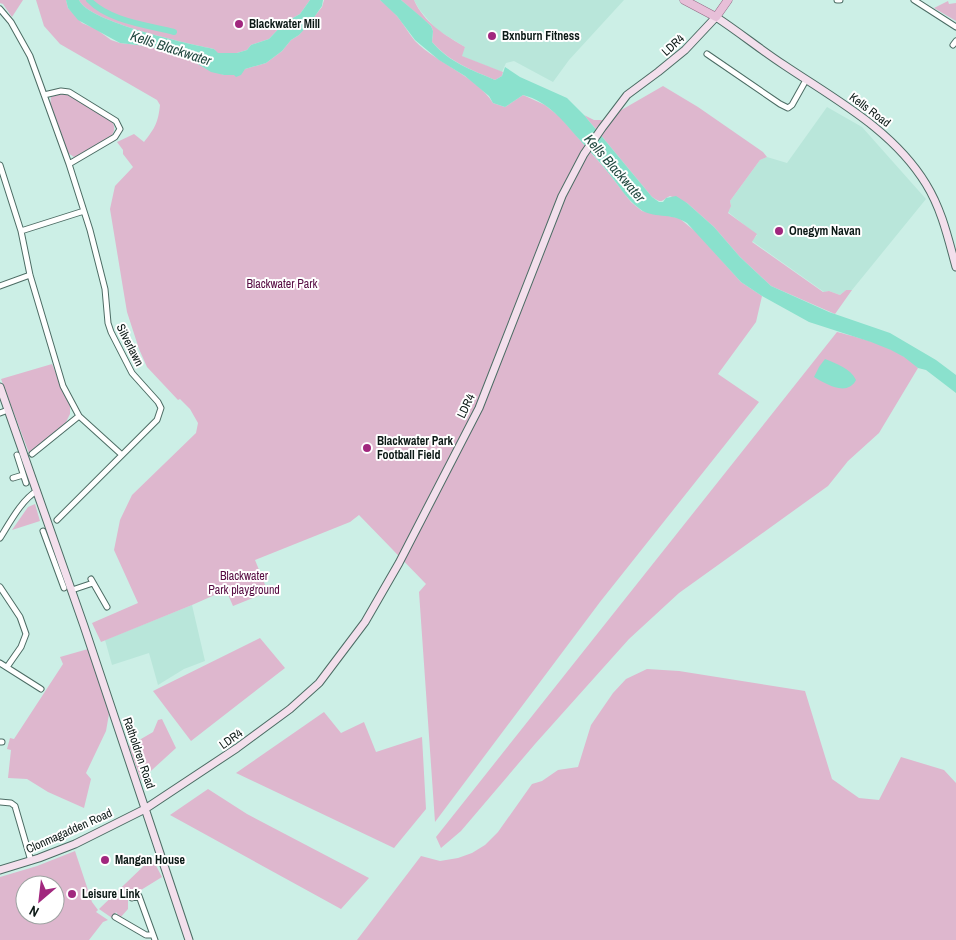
<svg xmlns="http://www.w3.org/2000/svg" width="956" height="940" font-family="'Archivo Narrow',sans-serif">
<rect width="100%" height="100%" fill="#ccefe6"/>
<path fill="#b9e6da" d="M414 0H624L569 60 553 82 514 61 506 63 502 72 461 56 465 47 436 29 419 9Z
M827 107 862 127 926 199 852 290H846L840 295 829 291 824 292 752 241 757 235 728 212 731 206 730 201 760 160 767 157 787 163Z
M192 605 205 661 184 669 158 685 149 653 112 665 105 640Z"/>
<path fill="#deb7ce" fill-rule="evenodd" d="M0 0H23L12 17 3 4 0 3Z
M36 0H66L68 8 82 23 96 29 111 40 120 43 146 46 172 52 183 55 205 68 224 75H234L245 69 266 63 282 51 291 40 299 35 322 7 324 0H380C386 5 392 10 397 16 404 24 408 33 415 41 438 64 476 76 493 103L505 107 523 95 545 105 560 117 607 171 631 202 642 211 679 218 696 232 741 282 762 296 756 322 718 374 759 402 600 602 435 822 419 592 426 584 359 515 350 522 255 560 268 592 233 606 226 590 192 605 101 642 92 623 138 603 114 550 120 520 132 495 196 433 198 423 190 409 180 399 178 400 147 367 139 349 127 312 123 288 110 209 115 186 133 167 123 154V150L117 142 134 134 144 142C155 128 158 123 160 105L157 100 60 44 44 26Z
M79 0H310L300 14 284 23 269 39 251 45 247 50 237 53H217L214 49C189 44 88 22 79 0Z
M401 0H414C424 23 445 35 465 47L462 56 503 72 502 76 495 80C470 69 451 63 432 42L433 31 431 26Z
M948 1 949 4 956 3V21L934 8Z
M663 86 698 107 763 152 767 157 760 160 730 201 731 206 728 213 757 234 752 242 823 292 829 291 840 295 846 290H852L835 314 771 286 740 257 714 227 687 203 670 196C660 201 663 204 652 197L584 115 594 120H604Z
M64 94 69 95C78 101 106 114 112 122 116 127 114 132 111 137L78 156 74 157 68 153 50 106 51 97 55 95Z
M837 332C864 339 898 347 918 368L879 433 848 461 828 486 679 593 629 639 535 744 461 831 441 848 436 837Z
M52 364 70 406V414L66 422 43 445 37 446 29 453 1 379Z
M35 504 40 521 12 530 28 507Z
M260 638 285 668 191 741 153 691Z
M88 649 109 714 106 731 86 773 91 779 84 808 48 792 27 779 8 778 11 750 7 749 10 738 14 739 63 664 60 657Z
M647 669 679 671 805 691 832 779 859 798 879 800 901 757 944 770 956 783V940H357L421 856 440 861 458 858 472 853 485 845 498 832 532 784 542 781 558 770 578 767 591 725 613 693 626 679Z
M324 712 341 733 364 722 376 752 422 737 426 809 394 848 236 773Z
M162 719 176 748 141 780 129 746 153 732 158 720Z
M208 789 247 814 369 878 341 909 170 815Z
M75 851 92 902 98 910 96 912 108 920 103 922 89 940H0V877L37 866ZM25 885H55V915H25Z
M152 858 162 877 128 898V909L120 918 116 912 112 918 99 909Z"/>
<path fill="#8ae1cd" d="M66 0H79C88 22 189 44 214 49L218 53H237L247 50 251 45 269 39 284 23 300 14 310 0H323L322 6 310 23 299 35 291 40 282 51 266 63 245 69 241 75 236 77 234 75H224L211 72 183 55 172 52 146 46 120 43 78 20 68 8Z
M380 0H401L420 16 431 26 433 31 432 42C450 63 470 69 495 80L502 76 505 67 520 77 567 98 584 115 652 197 659 202H663L666 198 676 196 687 203 714 227 740 257 771 286 829 312 890 333 936 360 956 375V393L926 370 918 368 904 357 891 350 871 342 809 322 762 296 741 282 687 223C671 212 652 219 640 209 626 199 618 184 607 171 599 160 588 150 579 139 562 120 549 102 523 95L505 107 493 103 489 96 465 76 439 60 415 40 397 16Z
M825 359C837 364 850 368 856 380 847 397 826 384 814 377L819 367Z"/>
<g fill="none" stroke-linecap="round" stroke-linejoin="round">
<path stroke="#8ae1cd" stroke-width="6" d="M89 0C109 21 147 25 174 32"/>
<g stroke="#4c6c64" stroke-width="7">
<path id="street" d="M837 0H840
M914 0 956 27
M0 9 11 22 30 56 69 164 90 230 105 289 108 323 111 332 132 373 158 402 161 408 157 420 57 520
M953 45 956 41
M707 54 780 104 788 108 792 105 806 80
M44 95 61 91 69 92 116 121 120 129 115 137 69 164
M0 165 21 231 30 275 63 386 79 416 122 455
M21 231 84 211
M0 286 30 275
M0 413 8 410
M32 454 79 416
M17 455 26 483
M13 478 23 475
M43 531 64 588
M0 538C9 524 22 499 37 491
M91 579 107 607
M0 587 20 617 26 634 21 647 7 667
M72 590 93 583
M0 663 41 689
M0 742H2
M0 802 11 803 15 806 31 861
M132 898 139 896 155 940
M115 917 146 935H153"/>
</g>
<g stroke="#4c6c64" stroke-width="9">
<path id="secondary" d="M0 387 84 626 189 940
M0 870 39 858 75 844 145 809 237 748 290 709 319 683 365 622 399 563 479 408 562 196 584 154 602 128 627 95 658 72 685 50 716 17C739 32 761 50 784 65 836 100 893 130 926 184 942 210 948 238 956 267"/>
</g>
<g stroke="#906a83" stroke-width="9">
<path id="primary" d="M684 0 716 17 728 0"/>
</g>
<use href="#street" stroke="#fff" stroke-width="5"/>
<use href="#secondary" stroke="#f3dfec" stroke-width="7"/>
<use href="#primary" stroke="#e7bfd8" stroke-width="8"/>
</g>
<g fill="#a1277e" stroke="#fff" stroke-width="2">
<circle cx="239" cy="24" r="5"/>
<circle cx="492" cy="36" r="5"/>
<circle cx="779" cy="231" r="5"/>
<circle cx="367" cy="448" r="5"/>
<circle cx="105" cy="860" r="5"/>
<circle cx="72" cy="894" r="5"/>
</g>
<g text-anchor="middle" stroke-width="4" stroke-linejoin="round" paint-order="stroke">
<g font-size="12" font-weight="bold" fill="#0c1916" stroke="#fff" text-anchor="start">
<text x="249" y="28">Blackwater Mill</text>
<text x="502" y="40">Bxnburn Fitness</text>
<text x="789" y="235">Onegym Navan</text>
<text x="377" y="445">Blackwater Park<tspan x="377" dy="14">Football Field</tspan></text>
<text x="115" y="864">Mangan House</text>
<text x="82" y="898">Leisure Link</text>
</g>
<g font-size="12" fill="#0c1916" stroke="#fff">
<text transform="translate(673 45) rotate(-42)" y="4">LDR4</text>
<text transform="translate(870 110) rotate(37)" y="4">Kells Road</text>
<text transform="translate(130 345) rotate(63)" y="4">Silverlawn</text>
<text transform="translate(466 406) rotate(-65)" y="4">LDR4</text>
<text transform="translate(231 739) rotate(-35)" y="4">LDR4</text>
<text transform="translate(139 753) rotate(71)" y="4">Ratholdren Road</text>
<text transform="translate(69 831) rotate(-24)" y="4">Clonmagadden Road</text>
</g>
<g font-size="12" fill="#550b41" stroke="#fff">
<text x="282" y="288">Blackwater Park</text>
<text x="244" y="580">Blackwater<tspan x="244" dy="14">Park playground</tspan></text>
</g>
<g font-size="14" font-style="italic" fill="#224941" stroke="#fff">
<text transform="translate(171 48) rotate(18)" y="5">Kells Blackwater</text>
<text transform="translate(615 168) rotate(49)" y="5">Kells Blackwater</text>
</g>
</g>
<g transform="translate(40 900) rotate(208)"><circle r="24" fill="#ffffff" stroke="#9ea3a2"/>
<path d="M0-4L9 19L0 12L-9 19Z" fill="#a1277e"/>
<text y="-8" font-size="14" font-weight="bold" text-anchor="middle" fill="#0c1916">N</text>
</g>
</svg>
